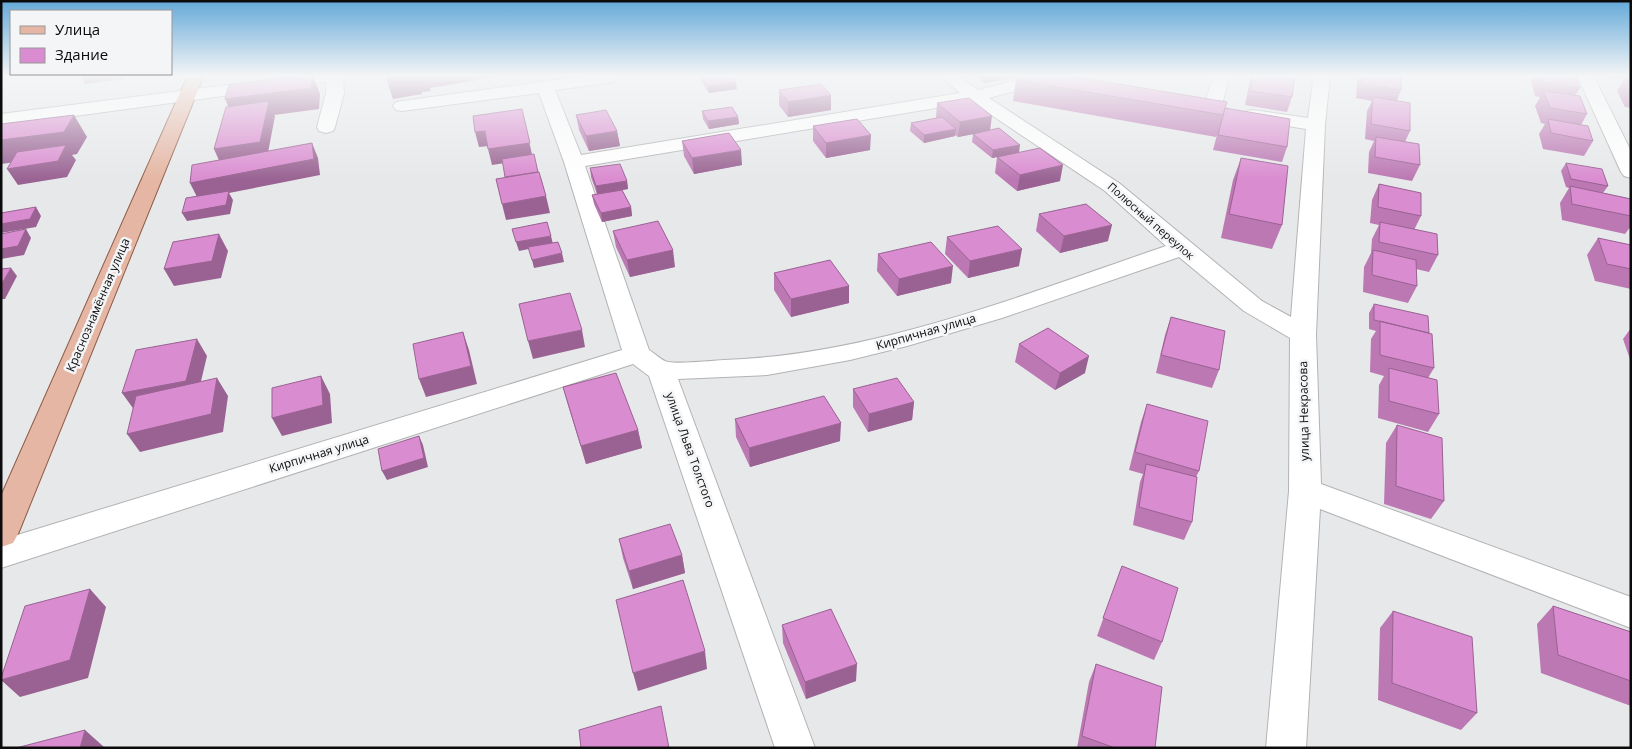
<svg xmlns="http://www.w3.org/2000/svg" width="1632" height="749" font-family="'Open Sans',sans-serif">
<rect width="100%" height="100%" fill="#e7e8ea"/>
<g fill="none" stroke-linecap="round" stroke-linejoin="round">
<g stroke="#b3b3b5" stroke-width="2">
<path id="minor" d="M304 75H350L348 79 343 80 344 93 335 127 333 131 326 133 319 131 317 127 326 93V82L1 126V114Z
M592 75H618L613 82 607 83 555 90 581 155 960 93 940 75H958L978 90 1036 75 1042 76 1045 80 1042 84 989 98 1119 183 1262 301 1291 317 1306 129 1253 120 1247 119 1244 115 1247 111 1253 110 1308 118 1314 75H1330L1325 125 1316 335 1321 484 1631 597V628L1320 509 1306 748H1266L1289 491 1290 338 1244 311 1179 257 1002 318 907 346 850 360 767 375 678 379 815 748H775L649 376 633 364 1 568V540L622 350 564 162 539 93 402 111 396 110 393 106 396 102 402 101ZM972 102 1105 191 1166 246C1025 294 875 355 724 360 709 361 682 364 668 362 662 361 654 353 649 350L585 166Z
M1214 75H1230L1221 108 1218 112 1212 113 1206 112 1203 108Z
M1577 75H1593L1631 151V178L1624 176 1621 172Z"/>
</g>
<g stroke="#8d5b46" stroke-width="2">
<path id="major" d="M188 75H204L18 534 13 543 1 547V496Z"/>
</g>
<use href="#minor" fill="#fff" fill-rule="evenodd"/>
<use href="#major" fill="#e5b6a3" fill-rule="evenodd"/>
</g>
<path fill="#bb78b3" d="M699 75H731L737 89 709 93 700 79Z
M974 75H1014V78L984 83Z
M1071 75H1089L1087 78Z
M1251 75H1295L1292 97 1287 112 1245 105Z
M1360 75H1401V90L1397 101 1410 131 1405 142 1420 165 1412 181 1368 173 1369 152 1374 141 1365 139 1367 111 1372 101 1356 98 1357 82Z
M1534 75H1575L1580 88 1575 96 1587 114 1581 125 1593 141 1584 156 1543 149 1539 134 1545 124 1541 123 1535 106 1540 97 1535 96 1531 81Z
M1607 75H1631V108L1625 107 1617 91 1624 80 1608 77Z
M1016 80 1225 108 1287 147 1282 162 1213 150 1217 135 1216 137 1013 101Z
M779 90 831 110 788 117 779 105Z
M937 103 990 130 1019 153 1060 181 1017 191 995 173 997 157 992 158 972 142 973 134 958 137 955 135V136L924 143 910 131 911 123 936 118Z
M702 111 738 117 739 124 709 129 703 119Z
M576 115 617 131 620 146 589 151 579 130Z
M813 126 870 150 826 158 813 141Z
M682 141 742 165 694 174 684 156Z
M1241 158 1282 225 1272 249 1221 238 1233 180Z
M1566 163 1608 186 1603 193 1631 199V226L1625 234 1562 220 1560 203 1569 188 1566 187 1561 171Z
M590 168 627 181 628 189 622 190 631 207 632 216 602 222 594 204 592 195 597 194 591 177Z
M1379 184 1421 216 1414 230 1438 255 1429 272 1416 269 1417 286 1408 303 1363 292 1364 267 1371 253 1372 239 1379 225 1370 223 1372 200Z
M1039 214 1108 241 1060 253 1036 231Z
M613 231 675 267 630 277 616 247Z
M947 237 1019 266 968 278 945 254Z
M1598 238 1631 245V289L1595 281 1587 255Z
M878 254 951 283 897 296 877 271Z
M774 273 849 286V303L791 317 774 290Z
M1374 304 1429 333 1434 368 1428 378 1439 414 1428 432 1378 418 1379 385 1384 376 1370 372 1371 339 1376 331 1369 329V313Z
M1171 317 1219 370 1212 388 1156 373 1165 335Z
M1631 328V362L1623 339Z
M1019 344 1085 373 1055 390 1015 362Z
M563 387 638 430 642 448 586 464 568 405Z
M853 389 914 402 912 420 868 432 853 407Z
M1147 404 1199 471 1196 477 1192 522 1184 540 1133 525 1140 482 1143 474 1129 470 1141 422Z
M735 419 840 441 750 467 736 437Z
M1397 425 1444 501 1431 519 1384 504 1386 443Z
M619 539 682 555 685 573 633 589 623 558Z
M1122 566 1162 642 1154 660 1097 636Z
M1553 606 1631 632V706L1541 673 1537 624Z
M1393 611 1477 713 1461 730 1378 700 1380 628Z
M782 625 856 681 806 699 783 643Z
M1096 664 1155 748H1077L1089 682Z"/>
<path fill="#996292" d="M95 75H124L122 79 85 84 81 77Z
M313 75 320 94 319 109 274 115 275 116 267 158 221 165 214 149 234 120 225 99Z
M410 75H507L430 88 431 91 422 92V94L393 99 386 78Z
M510 75H524L511 77Z
M985 75H1014V78L984 83Z
M736 82 737 89 709 93 708 86Z
M831 95V110L788 117V102Z
M522 109 533 159 492 165 488 149Z
M74 115 87 137 77 154 72 155 76 160 67 177 18 185 7 169 60 156 1 164V140Z
M992 116 990 131 958 137 960 122Z
M738 117 739 124 709 129 708 121Z
M956 129 955 136 924 143V135Z
M485 131 489 146 479 147 475 132Z
M617 131 620 146 589 151 586 136Z
M871 135 870 150 826 158V143Z
M312 143 318 158 320 175 229 193 233 200 230 214 187 221 182 213 198 199 190 183Z
M1020 145 1019 153 992 158 993 150Z
M741 150 742 165 694 174 692 158Z
M1063 165 1060 181 1017 191 1020 175Z
M627 181 628 189 597 194 596 186Z
M546 196 550 213 506 220 502 204Z
M36 207 41 216 36 227 1 233V224Z
M631 207 632 216 602 222 601 213Z
M1112 225 1108 241 1060 253 1064 236Z
M26 229 31 238 24 255 1 259V249Z
M219 234 228 251 221 278 174 286 164 269Z
M551 236 553 244 519 251 516 242Z
M1022 249 1019 266 968 278 970 261Z
M673 250 675 267 630 277 627 260Z
M562 253 564 262 534 268 532 260Z
M953 266 951 283 897 296 899 279Z
M11 268 17 276 5 299H1V285Z
M849 286V303L791 317V299Z
M582 330 585 347 533 359 528 341Z
M463 332 469 350 477 384 426 397 419 379Z
M197 339 207 356 197 398 135 411 122 393Z
M1089 356 1085 373 1055 390 1060 373Z
M321 376 330 394 332 423 282 436 272 418Z
M217 378 228 396 223 432 140 452 127 434Z
M914 402 912 420 868 432 869 414Z
M841 423 840 441 750 467 749 448Z
M638 430 642 448 586 464 581 446Z
M419 436 423 445 428 467 387 480 382 471Z
M682 555 685 573 633 589 629 571Z
M90 589 106 607 88 678 20 697 1 680Z
M705 651 707 669 638 691 633 673Z
M857 664 856 681 806 699 805 682Z
M85 730 104 747 103 748H80Z"/>
<path fill="#da8cd0" stroke="#996292" d="M82 75H95L81 77Z
M306 75H313L311 88 225 99 229 85Z
M386 75H410L386 78Z
M701 75H731L736 82 708 86Z
M1020 75H1064L1227 102 1223 115 1016 80Z
M1253 75H1295L1292 97 1250 91Z
M1363 75H1401V90L1362 84Z
M1541 75H1575L1580 88 1542 82Z
M1626 77H1631V86Z
M821 84 831 95 788 102 779 90Z
M1543 91 1580 96 1587 114 1550 108Z
M1373 97 1410 103V131L1371 124Z
M969 98 992 116 960 122 937 103Z
M269 101 260 142 214 149 226 107Z
M732 107 738 117 708 121 702 111Z
M1225 108 1290 119 1287 147 1218 135Z
M522 109 530 143 488 149 485 131 475 132 473 116Z
M606 110 617 131 586 136 576 115Z
M74 115 64 132 1 140V124Z
M942 117 956 129 924 135 911 123Z
M857 119 871 135 826 143 813 126Z
M1548 119 1588 126 1593 141 1551 133Z
M999 128 1020 145 993 150 973 134Z
M729 133 741 150 692 158 682 141Z
M1376 137 1419 144 1420 165 1375 157Z
M312 143 314 159 190 183 192 165Z
M66 145 58 161 7 169 17 152Z
M1040 148 1063 165 1020 175 997 157Z
M534 154 538 172 505 177 502 159Z
M1241 158 1288 166 1282 225 1229 214Z
M1566 163 1602 169 1608 186 1571 179Z
M620 164 627 181 596 186 590 168Z
M539 172 546 196 502 204 496 179Z
M1379 184 1421 193V216L1378 207Z
M1570 186 1631 199V216L1572 204Z
M622 190 631 207 601 213 592 195Z
M229 191 226 205 182 213 186 198Z
M1086 204 1112 225 1064 236 1039 214Z
M36 207 30 219 1 224V213Z
M658 221 673 250 627 260 613 231Z
M547 222 551 236 516 242 512 229Z
M1380 222 1437 234 1438 255 1379 242Z
M998 226 1022 249 970 261 947 237Z
M26 229 18 246 1 249V234Z
M219 234 212 261 164 269 173 242Z
M1598 238 1631 245V269L1607 264Z
M558 242 562 253 532 260 528 247Z
M931 242 953 266 899 279 878 254Z
M1373 250 1416 260 1417 286 1372 275Z
M830 260 849 286 791 299 774 273Z
M11 268 1 285V269Z
M570 293 582 330 528 341 519 304Z
M1374 304 1428 316 1429 333 1374 320Z
M1171 317 1225 331 1219 370 1161 355Z
M1380 321 1432 334 1434 368 1380 355Z
M1048 328 1089 356 1060 373 1019 344Z
M463 332 471 366 419 379 413 344Z
M197 339 186 381 122 393 136 350Z
M1389 368 1437 380 1439 414 1389 401Z
M616 373 638 430 581 446 563 387Z
M321 376 323 405 272 418V388Z
M217 378 211 414 127 434 136 396Z
M897 378 914 402 869 414 853 389Z
M824 396 841 423 749 448 735 419Z
M1147 404 1208 421 1199 471 1135 452Z
M1397 425 1442 438 1444 501 1396 486Z
M419 436 424 458 382 471 378 449Z
M1146 464 1197 477 1192 522 1139 507Z
M670 524 682 555 629 571 619 539Z
M1122 566 1178 588 1162 642 1103 618Z
M683 580 705 651 633 673 616 600Z
M90 589 70 660 1 680V678L25 606Z
M1553 606 1631 632V681L1558 655Z
M831 609 857 664 805 682 782 625Z
M1393 611 1472 637 1477 713 1392 683Z
M1096 664 1162 687 1155 748H1115L1082 736Z
M661 706 669 748H581L579 730Z
M85 730 80 748H16Z"/>
<linearGradient id="sky" x2="0" y2="1"><stop stop-color="#63a9d8"/><stop offset="0.42" stop-color="#f4f5f6"/><stop offset="1" stop-color="#f4f5f6" stop-opacity="0"/></linearGradient>
<rect width="1632" height="180" fill="url(#sky)"/>
<g text-anchor="middle" stroke-width="5" stroke-linejoin="round" paint-order="stroke">
<g font-size="11" fill="#0b0b0c" stroke="#f4f5f7">
<text transform="translate(1151 221) rotate(41)" y="4">Полюсный переулок</text>
</g>
<g font-size="12" fill="#0b0b0c" stroke="#f4f5f7">
<text transform="translate(98 305) rotate(-67)" y="4">Краснознамённая улица</text>
<text transform="translate(926 332) rotate(-16)" y="4">Кирпичная улица</text>
<text transform="translate(1304 411) rotate(-91)" y="4">улица Некрасова</text>
<text transform="translate(690 450) rotate(70)" y="4">улица Льва Толстого</text>
<text transform="translate(319 454) rotate(-17)" y="4">Кирпичная улица</text>
</g>
</g>
<rect width="1632" height="749" fill="none" stroke="#0b0b0c" stroke-width="5"/>
<rect x="10" y="10" width="162" height="65" fill="#f4f5f7" stroke="#979799"/>
<rect x="20" y="26" width="25" height="8" fill="#e5b6a3" stroke="#979799"/>
<text x="55" y="35" font-size="15" fill="#0b0b0c">Улица</text>
<rect x="20" y="48" width="25" height="15" fill="#da8cd0" stroke="#979799"/>
<text x="55" y="60" font-size="15" fill="#0b0b0c">Здание</text>
</svg>
